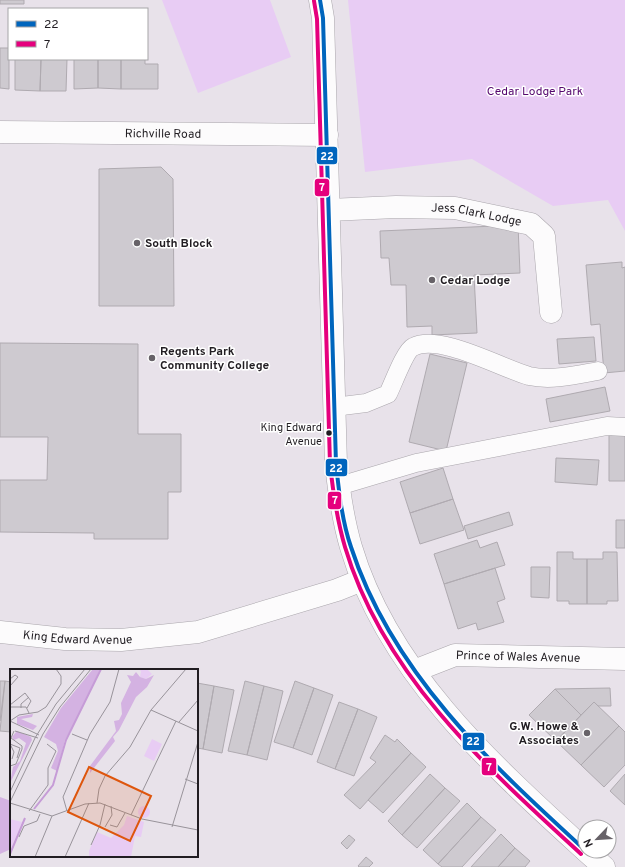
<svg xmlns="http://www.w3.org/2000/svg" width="625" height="867" font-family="Overpass,sans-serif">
<rect width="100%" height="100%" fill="#e8e2ea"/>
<path fill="#e8ccf4" d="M162 0H270L291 57 198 93Z
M348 0H625V231L608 200 553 206 472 159 365 172Z"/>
<path fill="#d4b2e2" d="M0 797 11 801V849L0 854Z"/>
<path fill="#cecad0" stroke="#afaab0" d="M0 0H24V4H0Z
M0 48H9V89L0 88Z
M15 59H41L40 91 15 90Z
M41 59H67L66 91H40Z
M74 59H98V88L74 89Z
M98 59H121V89L98 88Z
M121 59H145V64H158V89H121Z
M161 167 173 179 174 306H99V169Z
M518 225 520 273 474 275 477 333 432 335V326L407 327 406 285H391L389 258H381L380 231Z
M622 262V268L625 267V371L604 373 600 324 591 325 586 265Z
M594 337 596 361 559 364 557 339Z
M0 343 138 344V434H181V492H168V539H94V533L0 532V480H47L48 437H0Z
M430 354 467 363 446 451 409 442Z
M605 387 610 411 550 422 546 399Z
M609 435H625V481H609Z
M556 458 599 460 597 485 555 482Z
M443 468 453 499 410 513 400 482Z
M453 499 464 530 420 544 410 513Z
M509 512 513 525 468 539 464 526Z
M616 520H625V548H616Z
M477 540 480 548 497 542 505 565 444 584 434 554Z
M557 552H573V559H587V604H569V601H557Z
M603 552H617L618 601H607V604H587V559H603Z
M531 567H550L549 598 531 597Z
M495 568 505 599 497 602 504 622 478 630 476 623 458 629 444 584Z
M0 681H5L0 721Z
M5 681 11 682V732L0 731Z
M245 681 264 686 247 755 228 751Z
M295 681 314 688 293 748 274 742Z
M197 683 214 686 203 749 197 748Z
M214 686 234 690 222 753 203 749Z
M264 686 283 691 267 760 247 755Z
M314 688 333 695 312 755 293 748Z
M610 688 611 706H598L594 702 581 715 555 689Z
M555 689 581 715 556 741 529 715Z
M339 702 358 709 335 769 317 762Z
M594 702 619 726 581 765 556 741Z
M358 709 377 717 354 776 335 769Z
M619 726 625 732V765L604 787 581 765Z
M385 735 395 742 397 739 411 753 360 809 344 795 376 762 370 758Z
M411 753 426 767 383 813 368 800Z
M430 774 445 788 402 835 388 821Z
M625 774V805L610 791Z
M445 788 460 801 417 848 402 835Z
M467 803 481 817 438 864 423 850Z
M481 817 496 830 462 867H442L438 864Z
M501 834 515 848 498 867H471Z
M349 835 355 840 347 849 341 843Z
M515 848 530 861 525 867H498Z
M366 857 373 863 369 867H359L358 866Z"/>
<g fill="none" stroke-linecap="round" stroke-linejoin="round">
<g stroke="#aaa6ac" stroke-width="19">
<path id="lane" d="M334 407 366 403 388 394C393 384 405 351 413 347 439 333 501 368 529 376 551 381 576 375 598 371
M339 486 416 463 607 426 625 427"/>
</g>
<g stroke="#aaa6ac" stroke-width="23">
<g id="street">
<path d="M320 0 323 18 336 464C339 492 343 520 351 547 388 672 492 765 585 850"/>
<path id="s1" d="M0 132 327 135"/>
<path id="s2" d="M329 210 396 207 455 208 531 224 544 236 551 312"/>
<path id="s3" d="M0 632 65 639 121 640 198 632 337 590 362 580"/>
<path id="s4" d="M414 671 455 655 625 659"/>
<path d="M586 851 604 867"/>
</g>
</g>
<use href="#lane" stroke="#fcfbfc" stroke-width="18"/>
<use href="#street" stroke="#fcfbfc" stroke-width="22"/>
<g stroke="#fff" stroke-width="7">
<path id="bus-1" d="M320 0 323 18 336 464C339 492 342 521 351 547 392 673 490 763 585 850"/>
</g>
<g stroke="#fff" stroke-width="7">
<path id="bus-2" d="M314 1 317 19 330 464C333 492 337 520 345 547 383 675 486 767 581 854"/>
</g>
<use href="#bus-1" stroke="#0065bd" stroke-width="4"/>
<use href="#bus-2" stroke="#e5007d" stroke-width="4"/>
</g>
<g fill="#676268" stroke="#fff" stroke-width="1.5">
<circle cx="137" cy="243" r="4"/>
<circle cx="432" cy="280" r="4"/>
<circle cx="152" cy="358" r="4"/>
<circle cx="587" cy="733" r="4"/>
</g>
<circle fill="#211d22" stroke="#fff" stroke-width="1.5" cx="329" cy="433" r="3.5"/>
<g text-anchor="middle" stroke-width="3" stroke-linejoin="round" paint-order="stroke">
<g font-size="11" fill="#211d22" stroke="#fff" text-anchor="end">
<text x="322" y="431">King Edward<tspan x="322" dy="14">Avenue</tspan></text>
</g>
<g font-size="12" fill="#55076e" stroke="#fff">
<text x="535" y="95">Cedar Lodge Park</text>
</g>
<g font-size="12" fill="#211d22" stroke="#fff">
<text dy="4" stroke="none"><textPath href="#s1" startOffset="163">Richville Road</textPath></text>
<text dy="4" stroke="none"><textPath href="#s2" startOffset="148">Jess Clark Lodge</textPath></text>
<text dy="4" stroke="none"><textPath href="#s3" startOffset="78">King Edward Avenue</textPath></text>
<text dy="4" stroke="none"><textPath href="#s4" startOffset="107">Prince of Wales Avenue</textPath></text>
</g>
<g font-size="12" font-weight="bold" fill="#211d22" stroke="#fff" text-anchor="start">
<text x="145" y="247">South Block</text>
<text x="440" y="284">Cedar Lodge</text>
<text x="160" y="355">Regents Park<tspan x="160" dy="14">Community College</tspan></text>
<text x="579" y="730" text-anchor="end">G.W. Howe &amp;<tspan x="579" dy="14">Associates</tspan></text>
</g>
</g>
<g transform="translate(10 669)">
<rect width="188" height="188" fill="#e8e2ea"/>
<path d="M128 0H137L142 5 136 10 130 8 131 2ZM142 70 152 75 144 92 134 87ZM128 143a6 6 0 1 1 12 0a6 6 0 1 1-12 0ZM117 147 134 153 131 168 125 167 121 188H79V182L87 163 101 169 114 156ZM0 150 12 153 0 182Z" fill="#e8ccf4"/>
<path d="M83 0H90L72 40 55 71 47 102 41 99 48 82 46 75 34 68 51 39ZM126 3 130 8 136 10 144 6 137 18 126 28 109 61 103 68 105 72 80 104V97L106 62 104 52 109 51 112 45 111 34 121 13 117 6 123 7ZM23 45 22 48 11 50 27 57 23 61 7 55V48ZM7 62 21 68 22 71 0 114 3 98 10 92 16 74 9 69 4 71 2 68Z" fill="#d4b2e2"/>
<path fill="none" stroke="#c69cd7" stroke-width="2" d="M24 140 43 116 56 71 91 0M0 185 15 149"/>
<path fill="none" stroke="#98939a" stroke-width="1" d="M0 10 5 6 8 8 0 17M0 36 15 24 21 32 17 39M0 38H16L19 44M11 39V35L19 28M141 41 188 62M0 52 9 46 28 43 36 38 51 15V7L46 0M0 52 29 66M169 53 188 31M5 62 28 69M62 65 77 71M0 75 10 79 7 89M0 75 4 83 2 90M0 97 6 95 12 80V77L1 69 4 62M175 110 188 115M0 123 25 69 46 35 75 0M0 133 33 65 50 38 81 0M0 134 42 147 75 135 90 134 132 150 188 161M87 134 89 120 95 107 120 78 141 41 176 0M19 142 38 116V99L46 82 37 75M57 142 53 128 80 65 100 33 109 0M121 146 166 52M100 156 107 158 115 144M95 158 102 146 101 137M162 158 188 73M9 168 14 157 27 152 30 145M81 176 90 156 95 135M25 188 42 147M55 188 79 134"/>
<path fill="#de560d" fill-opacity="0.15" stroke="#de560d" stroke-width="2" d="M79 98 141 127 120 172 58 143Z"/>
<rect width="188" height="188" fill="none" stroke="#211d22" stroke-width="2"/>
</g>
<g stroke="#fff" stroke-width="1.5">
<rect x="316" y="146" width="22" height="19" rx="4" fill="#0065bd"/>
<rect x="314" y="178" width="16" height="19" rx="4" fill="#e5007d"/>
<rect x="325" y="458" width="23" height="19" rx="4" fill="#0065bd"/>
<rect x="327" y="491" width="15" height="19" rx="4" fill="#e5007d"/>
<rect x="462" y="732" width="23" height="19" rx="4" fill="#0065bd"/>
<rect x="481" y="757" width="16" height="19" rx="4" fill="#e5007d"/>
</g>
<g font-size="11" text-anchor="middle" font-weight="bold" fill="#fff">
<text x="327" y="160">22</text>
<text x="322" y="191">7</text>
<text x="336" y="472">22</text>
<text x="335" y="504">7</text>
<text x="473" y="745">22</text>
<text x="489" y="771">7</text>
</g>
<rect x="8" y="8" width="140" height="52" fill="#ffffff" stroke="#a6a5a7"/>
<rect x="16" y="21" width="20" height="6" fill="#0065bd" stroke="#a6a5a7"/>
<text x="44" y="28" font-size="12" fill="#211d22">22</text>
<rect x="16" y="41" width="20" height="6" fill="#e5007d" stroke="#a6a5a7"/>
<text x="44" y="48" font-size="12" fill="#211d22">7</text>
<g transform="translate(597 839) rotate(245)"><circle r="19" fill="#ffffff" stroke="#a6a5a7"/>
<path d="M0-3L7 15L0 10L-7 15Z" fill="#676268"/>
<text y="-6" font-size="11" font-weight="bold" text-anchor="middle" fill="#211d22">N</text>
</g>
</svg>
